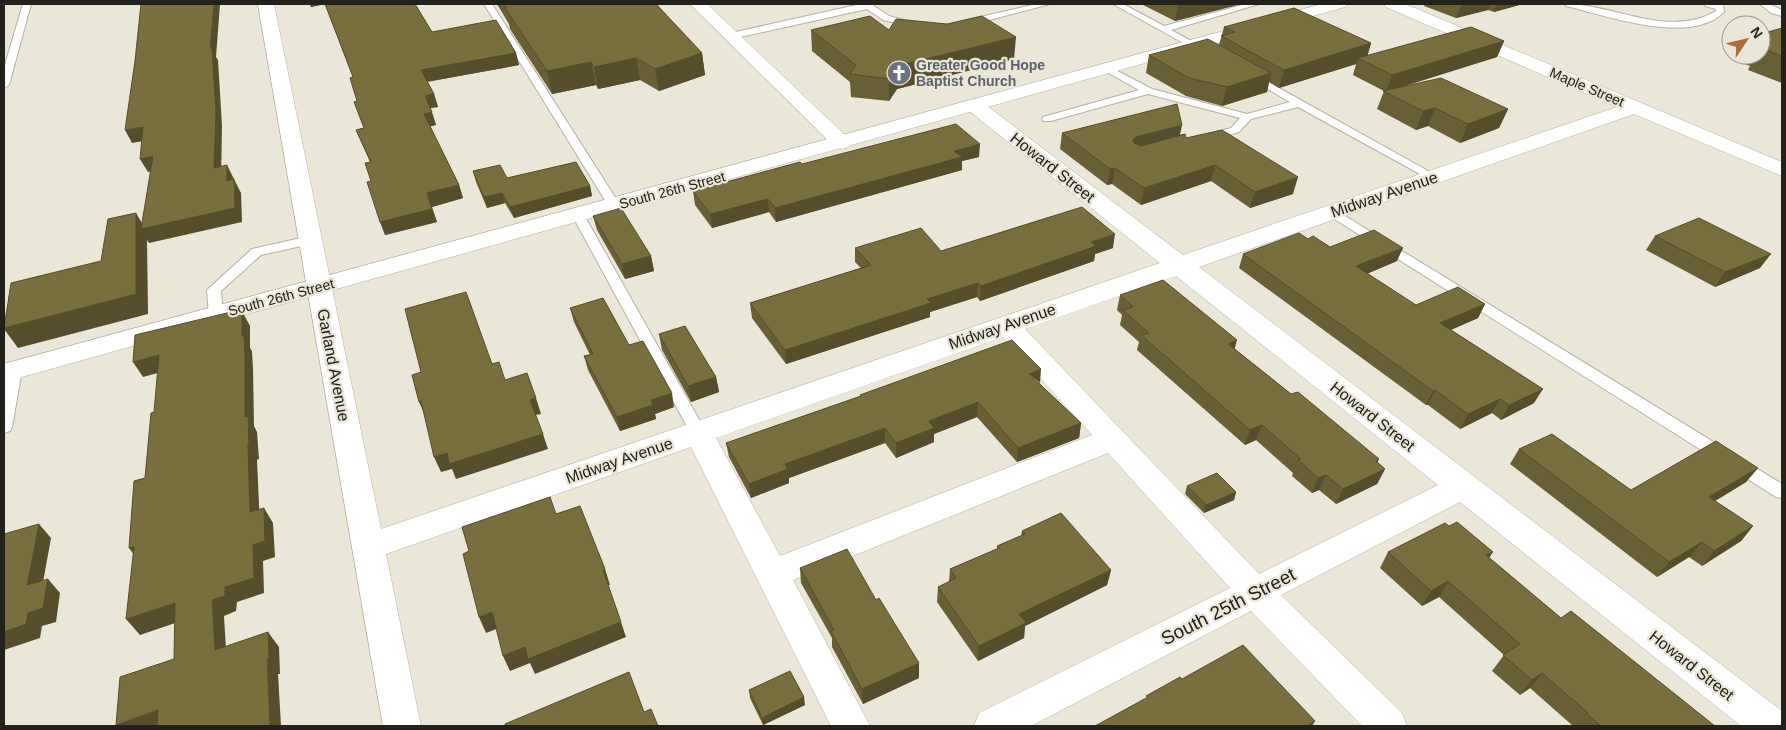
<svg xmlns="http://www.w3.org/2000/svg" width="1786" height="730" font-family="Helvetica,sans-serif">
<rect width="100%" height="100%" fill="#eae7d8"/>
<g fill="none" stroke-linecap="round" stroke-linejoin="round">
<g stroke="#b4b1a3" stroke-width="2">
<path id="service" d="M23 4H31L9 85 4 88V68Z
M484 4H492L620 205 618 208H610L608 205Z
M861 4H871L889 16 918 24 913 27 883 20 867 9 731 39 726 36 731 33Z
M1036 4H1050L966 26 961 23 963 21Z
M1113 4H1123L1164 26 1246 4H1259L1171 30 1206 49 1208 51 1203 54Z
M1565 4C1615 4 1668 39 1716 11V9L1705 6 1704 4 1723 5 1724 12C1690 46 1607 16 1566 6Z
M1760 4H1769L1782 10V16L1771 13Z
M1108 66 1152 89 1247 114 1290 102 1245 76 1250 73 1254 74 1439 177 1433 181 1429 179 1298 107 1251 119 1239 132 1205 141 1199 138 1201 136 1231 128 1240 118 1148 94 1051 121H1043L1042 119 1043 117 1139 90 1105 71V67Z
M1332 208 1782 484V498L1776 497 1328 215 1326 212 1328 209Z
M578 211 584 215 706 432 704 436 698 438 692 436 690 432 572 215Z
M310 236 316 240 315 243 261 255 221 291 223 315 221 318H211L209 315 207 290 252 249Z
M14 365 19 366 22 370 12 427 10 431 4 433C3 416 0 380 9 366Z"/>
</g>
<g stroke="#b4b1a3" stroke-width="1">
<path id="minor" d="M258 4H274L381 529 1160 263 968 110 965 106 968 102 975 100 982 102 1183 255 1617 107 1386 7 1384 4H1405L1782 162V176L1634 114 1199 267 1782 711V726H1741L1460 502 1281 595 1402 713 1407 726H1362L1251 611 1031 726H974L979 713 1230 588 1108 453 793 580 870 726H831L691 447 386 554 421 726H383ZM1176 276 1438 485 1259 574 1025 329ZM1003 337 1092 435 780 556 716 438Z
M690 4H707L849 139 852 143 849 147 842 149 835 147Z"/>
</g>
<g stroke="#b4b1a3" stroke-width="1">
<path id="tertiary" d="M1322 4H1347L1345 7 4 382V364Z"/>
</g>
<use href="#service" fill="#fff" fill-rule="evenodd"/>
<use href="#minor" fill="#fff" fill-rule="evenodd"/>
<use href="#tertiary" fill="#fff" fill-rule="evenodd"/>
</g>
<path fill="#685f35" d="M310 4H415L432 32 516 53 519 65 427 82 434 94 438 107 430 108 436 125 430 126 459 185 463 198 432 207 437 222 385 235 371 181 370 162 356 130 364 128 353 77 325 4 311 7Z
M497 4H656L702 53 705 75 659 91 640 80 598 89 596 85 552 94 510 29 509 24Z
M1141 4H1241L1175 21Z
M1425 4H1523L1494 12 1488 10 1456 18 1424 6Z
M1224 27 1371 43 1367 56 1504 41 1497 57 1403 86 1508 109 1499 128 1460 143 1428 126 1416 130 1377 109 1384 91 1353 75 1356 64 1279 88 1269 82 1267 92 1222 106 1186 96 1146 73 1149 55 1219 45Z
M1782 28V83L1748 70 1750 66 1734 60 1737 55H1761V34Z
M811 30H889L1014 59 897 89 889 101 851 97 850 82 812 51Z
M1062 133 1180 135 1293 194 1250 208 1211 181 1141 205 1112 184 1107 185 1060 149Z
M979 157 962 161V170L776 222 769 212 712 228 695 205 693 191 802 164Z
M473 171 507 178 590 186 592 196 514 218 505 203 487 208 476 182Z
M593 216 651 256 654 271 625 279 597 230Z
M1655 236 1760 268 1715 287 1646 250Z
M1308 239 1330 247 1397 261 1367 274 1416 305 1485 304 1478 318 1450 330 1534 403 1501 420 1492 413 1460 429 1428 405H1426L1239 268 1243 254Z
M855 248 941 251 1113 248 1095 254 1094 261 980 301 977 297 930 312V317L786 364 752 318 750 303 861 268 855 262Z
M1120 295 1235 349 1385 469 1377 484 1336 504 1319 490 1312 493 1292 476 1293 473 1256 440 1245 445 1137 350 1139 342 1120 325 1122 315 1117 310Z
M570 308 629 345 674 407 655 414 656 419 620 431 588 370 584 356 590 355 574 322Z
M659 334 716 377 719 392 691 402 662 350Z
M1039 383 1081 423 1079 438 1017 462 977 417 934 434V442L896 458 885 443 789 478V483L751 498 729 457 726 443 860 397V395Z
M1519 449 1631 490 1758 468 1746 482 1715 501 1753 526 1741 541 1702 566 1689 557 1657 577 1510 464Z
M1187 486 1236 492 1234 500 1204 513 1185 494Z
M1022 531 1111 570 1107 585 1025 626 1024 638 978 661 937 602 938 587 949 582 950 569 997 549V546L1021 536Z
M1388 552 1489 558 1561 618 1715 726H1573L1530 688 1520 695 1492 671 1504 655 1439 597 1422 606 1380 568Z
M800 568 876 600 919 678 863 704 832 647V638L801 583Z
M749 690 805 705 763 725 750 698Z"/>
<path fill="#554d2b" d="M214 4H220L216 57 218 60 222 126 221 182 214 168 210 48Z
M310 4H325L311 7Z
M1178 4H1241L1175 21Z
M1462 4H1490L1488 10 1456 18Z
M1497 4H1523L1494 12Z
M1016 37 1014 59 897 89 889 101V79L897 66Z
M1504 41 1497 57 1386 92 1392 75Z
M1371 43 1366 61 1358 58 1356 64 1279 88 1284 70Z
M516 53 519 65 425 82 421 70Z
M702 53 705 75 659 91 655 69Z
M636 58 640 80 598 89 594 67Z
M591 62 596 85 552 94 547 71Z
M1271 73 1267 92 1222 106 1227 87Z
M434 94 438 107 429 108 425 96Z
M1435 108 1428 126 1416 130 1423 111Z
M1508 109 1499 128 1460 143 1468 124Z
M432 112 436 125 428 127 424 114Z
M1182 125 1179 140 1134 153 1133 140 1136 137Z
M143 127 150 140 132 143 125 130Z
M980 144 979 157 962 161V170L776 222 775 208 954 151Z
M153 156 160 170 148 172 140 159Z
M227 165 234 179V195L227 181Z
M1215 165 1211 181 1141 205 1144 188Z
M1115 168 1112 184 1107 185 1110 169Z
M1298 177 1293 194 1250 208 1255 192Z
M234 179 241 193 242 222 149 243 147 240 148 314 18 348 4 329V328L136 294V213L145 228Z
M459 185 463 198 432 207 427 193Z
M590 186 592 196 514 218 510 207Z
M502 193 505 203 487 208 484 197Z
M768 199 769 212 712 228 710 214Z
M432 209 437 222 385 235 380 222Z
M1115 234 1113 248 1095 254 1094 261 980 301 981 286 1091 242Z
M1403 248 1397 261 1351 280 1356 266Z
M1771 254 1760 268 1715 287 1725 272Z
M651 256 654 271 625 279 622 264Z
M978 283 977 297 930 312V317L786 364 785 350 927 299Z
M1485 304 1478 318 1433 338 1440 323Z
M242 311 250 326V348L252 351 253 369 254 426 257 432 259 459 257 460 260 527 250 512 245 417 242 336Z
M1237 340 1233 355 1228 344Z
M159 355 169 370 143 377 133 362Z
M1041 369 1040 383 1029 374Z
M716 377 719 392 691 402 688 386Z
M1543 389 1534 403 1501 420 1509 405Z
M1435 390 1428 405H1426L1433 391Z
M672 393 674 407 655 414 656 419 620 431 617 417 651 400Z
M536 398 541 414 535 415 530 400Z
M1500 399 1492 413 1460 429 1468 414Z
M421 401 426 417 419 402Z
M978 402 977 417 934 434V442L896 458V443L929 421Z
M1081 423 1079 438 1017 462 1018 448Z
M1262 425 1256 440 1245 445 1250 430Z
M885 428V443L789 478V483L751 498 749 484 785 464Z
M543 434 548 449 456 479 452 469 441 472 434 457 447 453Z
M1379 459 1372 475 1385 469 1377 484 1336 504 1343 489 1376 461Z
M1758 468 1746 482 1697 512 1709 497Z
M1326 475 1319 490 1312 493 1318 478Z
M1236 492 1234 500 1204 513 1206 505Z
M264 508 273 523 275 557 263 561 264 593 237 602 236 611 224 616 227 666 215 650 212 600 225 587 253 545Z
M39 524 51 538 40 599 27 585Z
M1753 526 1741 541 1702 566 1714 551Z
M1702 542 1689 557 1657 577 1669 562Z
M134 547 141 564 129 548Z
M1493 552 1483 567 1486 555Z
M605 569 610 585H607L603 570Z
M1111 570 1107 585 1025 626 1024 638 978 661 979 646 1019 614Z
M48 579 60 593 56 622 42 626 40 638 4 650V632L28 613Z
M1448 581 1439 597 1422 606 1431 591Z
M175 603 187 619 140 635 126 619Z
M492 612 499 628 486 633 479 617Z
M621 622 626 637 535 674 530 663 510 671 503 656 525 647Z
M268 632 279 647 280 674H278L281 726H270L267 659Z
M919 663V678L863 704 862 689Z
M1542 673 1530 688 1520 695 1532 680Z
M804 697 805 705 763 725 762 718Z
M158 710 168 726H117L116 725Z
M1315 721 1312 726H1307Z"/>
<path fill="#796e3e" stroke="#554d2b" d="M141 4H214L210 48H212L216 113 214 168 227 165V181L234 179 235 208 141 229 153 156 140 159 143 127 125 130 135 61Z
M325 4H415L432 32 496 20 516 53 421 70 434 94 425 96 432 112 424 114 459 185 427 193 432 209 380 222 367 182 371 181 365 163 371 162 356 130 364 128 354 102 357 101 350 78 353 77Z
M504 4H656L702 53 655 69 636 58 594 67 591 62 547 71 505 8H507Z
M1294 8 1371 43 1284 70 1221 36 1235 32 1224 27Z
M870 16 889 30 896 19 947 24 982 16 1016 37 897 66 889 79 850 74 856 65 811 30Z
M1471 27 1504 41 1392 75 1358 58Z
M1782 28V56L1761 48 1768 46 1761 43V34Z
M1208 39 1271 73 1227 87 1189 78 1149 55Z
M1441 78 1508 109 1468 124 1435 108 1423 111 1383 91Z
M1177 104 1182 125 1136 137 1133 140 1134 143 1141 146 1185 134 1186 138 1222 130 1298 177 1255 192 1215 165 1144 188 1115 168 1110 169 1062 133Z
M956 124 980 144 954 151 962 157 775 208 768 199 710 214 693 191 800 162 802 164Z
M576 162 590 186 510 207 502 193 484 197 473 171 500 165 507 178Z
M1082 207 1115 234 1091 242 1096 246 981 286 978 283 927 299 931 303 785 350 750 303 871 265 855 248 921 228 941 251Z
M621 208 651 256 622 264 593 216Z
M136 213V294L4 328 11 283 101 261 108 219Z
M1699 218 1771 254 1725 272 1655 236Z
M1374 230 1403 248 1356 266 1416 305 1458 287 1485 304 1440 323 1543 389 1509 405 1500 399 1468 414 1435 390 1433 391 1243 254 1299 233 1308 239 1313 236 1330 247Z
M1163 280 1237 340 1228 344 1291 394 1298 392 1379 459 1376 461 1385 469 1343 489 1326 475 1318 478 1298 460 1301 459 1262 425 1250 430 1141 335 1149 333 1123 310 1133 307 1120 295Z
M466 292 492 364 499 362 505 380 527 373 536 398 530 400 543 434 449 464 447 453 434 457 421 401 419 402 412 375 421 372 405 309Z
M603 298 629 345 643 341 672 393 651 400 653 405 617 417 584 356 593 354 570 308Z
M242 311V336H244L245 354V417L248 416 249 444H248L250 512 264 508 265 541 253 545 254 578 225 587V596L212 600 215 650 268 632 269 658 267 659 270 726H157L158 710 116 725 120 677 174 659 175 603 126 619 134 547 129 548 134 481 145 478 151 413 154 412 159 355 133 362 135 335 231 312 230 314Z
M685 326 716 377 688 386 659 334Z
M1012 340 1041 369 1029 374 1081 423 1018 448 978 402 929 421 934 428 896 443 885 428 785 464 788 469 749 484 726 443 861 396 860 395Z
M1552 434 1631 490 1716 441 1758 468 1709 497 1753 526 1714 551 1702 542 1669 562 1519 449Z
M1217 473 1236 492 1206 505 1187 486Z
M550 497 556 514 580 506 605 569 603 570 621 622 528 659 525 647 503 656 492 612 479 617 463 554 469 551 462 527Z
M1061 513 1111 570 1019 614 1026 623 979 646 938 587 956 578 950 569 999 548 997 546 1025 534 1022 531Z
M1457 522 1493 552 1486 555 1561 618 1571 611 1715 726H1601L1587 714 1588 713 1542 673 1532 680 1503 655 1520 644 1448 581 1431 591 1388 552 1445 523 1449 526Z
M39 524 27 585 48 579 43 608 28 613 26 624 4 632V534Z
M847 549 876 600 879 598 919 663 862 689 831 631 834 630 800 568Z
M1243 645 1315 721 1307 726H1095L1148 697 1146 696 1180 677 1182 679Z
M790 671 804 697 762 718 749 690Z
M629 672 644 712 651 709 658 726H505V724Z"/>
<defs>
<g id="church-disc" transform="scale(1.25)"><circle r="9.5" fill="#6b7280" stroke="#eae7d8"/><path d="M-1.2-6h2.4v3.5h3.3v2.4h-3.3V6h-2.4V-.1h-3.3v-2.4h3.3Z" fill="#fff"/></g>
</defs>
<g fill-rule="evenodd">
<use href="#church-disc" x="899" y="73"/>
</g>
<g text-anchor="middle" stroke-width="4.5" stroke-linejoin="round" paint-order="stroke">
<g font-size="14" font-weight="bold" fill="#5b616d" stroke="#eae7d8" text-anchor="start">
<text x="916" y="70">Greater Good Hope<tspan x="916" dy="16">Baptist Church</tspan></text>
</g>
<g font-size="14" fill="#22211b" stroke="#eae7d8">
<text transform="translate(1587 87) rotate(23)" y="5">Maple Street</text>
<text transform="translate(672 190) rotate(-15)" y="5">South 26th Street</text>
<text transform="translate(281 297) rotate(-15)" y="5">South 26th Street</text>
</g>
<g font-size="16" fill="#22211b" stroke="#eae7d8">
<text transform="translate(1053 167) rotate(38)" y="6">Howard Street</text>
<text transform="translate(1384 194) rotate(-19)" y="6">Midway Avenue</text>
<text transform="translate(1002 326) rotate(-19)" y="6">Midway Avenue</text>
<text transform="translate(334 365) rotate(79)" y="6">Garland Avenue</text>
<text transform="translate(1373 416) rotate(38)" y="6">Howard Street</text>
<text transform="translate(619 460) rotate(-19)" y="6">Midway Avenue</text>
<text transform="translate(1692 665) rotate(38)" y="6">Howard Street</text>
</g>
<g font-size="19" fill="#22211b" stroke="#eae7d8">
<text transform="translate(1228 606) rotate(-27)" y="7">South 25th Street</text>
</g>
</g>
<rect width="1786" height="730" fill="none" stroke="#22211b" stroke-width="10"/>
<g transform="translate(1746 40) rotate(55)"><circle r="24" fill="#eae7d8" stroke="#9a988c"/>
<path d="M0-4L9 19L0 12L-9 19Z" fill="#ae6d36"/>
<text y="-8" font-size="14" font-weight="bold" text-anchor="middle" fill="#22211b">N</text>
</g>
</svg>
